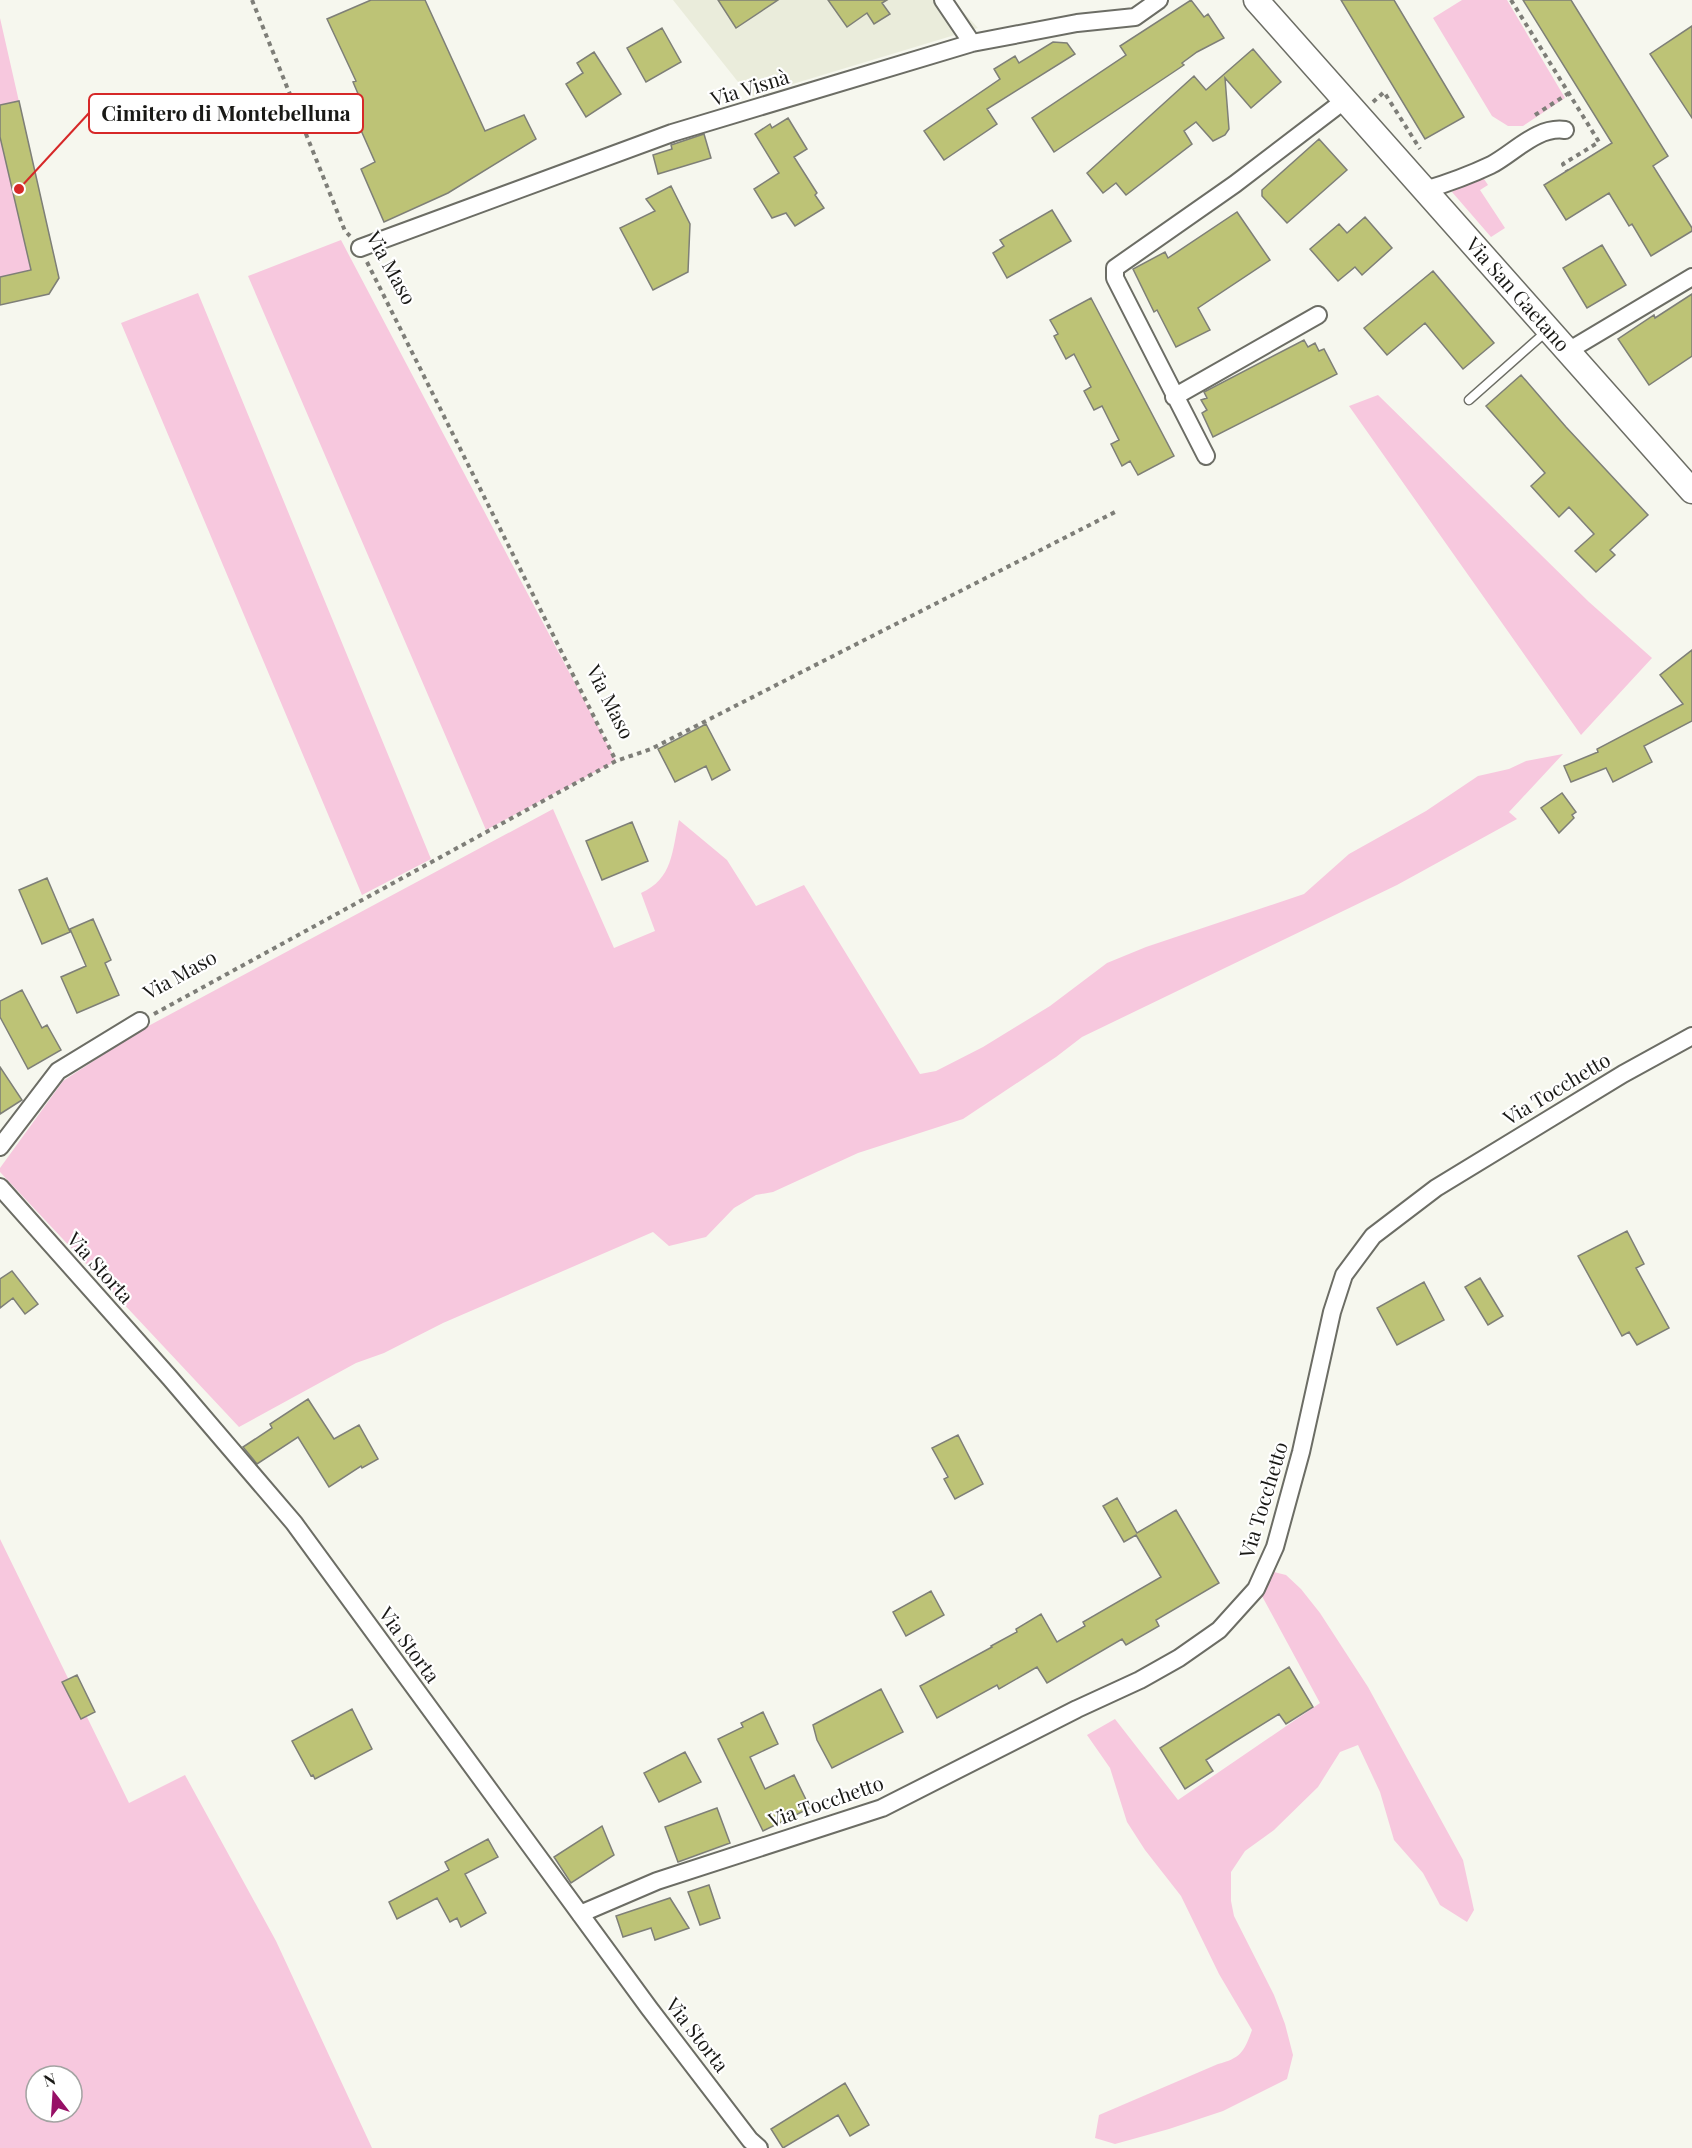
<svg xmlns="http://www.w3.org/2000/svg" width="1692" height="2148" font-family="'Playfair Display',serif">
<rect width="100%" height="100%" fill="#f6f7ee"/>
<path fill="#eaecdb" d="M673 0H952L978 28 750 97Z"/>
<path fill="#f7c8de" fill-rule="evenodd" d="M1462 0H1507L1565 98 1523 126H1508L1492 116 1433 18Z
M0 18 59 278 49 294 0 305Z
M1480 173 1488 185 1480 190 1505 228 1491 237 1452 192Z
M341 240 616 761 486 830 248 276Z
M198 293 431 859 362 895 121 323Z
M1378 395 1589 602 1652 658 1581 735 1349 406Z
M1563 754 1509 812 1517 819 1397 885 1082 1037 1056 1057 963 1119 858 1153 773 1192 756 1195 734 1208 706 1237 669 1246 653 1232 443 1323 384 1353 356 1363 239 1427 0 1172V1168L63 1081 139 1031 553 809 614 948 655 931 641 893C673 879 672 851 679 820L727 860 756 906 804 885 920 1074 936 1071 983 1047 1050 1006 1107 963 1146 947 1304 894 1349 854 1426 811 1478 776 1509 769 1526 761Z
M0 1539 129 1803 185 1775 276 1941 372 2148H0ZM36 2076H72V2112H36Z
M1270 1571 1286 1575 1301 1589 1320 1613 1368 1687 1463 1860 1474 1910 1467 1922 1440 1905 1423 1873 1394 1840 1380 1792 1358 1745 1340 1752 1318 1787 1274 1830 1245 1851 1231 1872V1901L1234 1916 1274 1995 1285 2024 1293 2055 1287 2079 1223 2111 1169 2129 1115 2144 1095 2138 1099 2115 1218 2064C1241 2058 1244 2052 1252 2030L1219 1974 1181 1896 1145 1850 1127 1822 1110 1768 1087 1735 1115 1719 1178 1800 1320 1703 1256 1585Z"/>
<path fill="#bdc376" stroke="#7e7f77" stroke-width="1.5" d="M371 0H425L485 131 524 115 536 139 448 193 384 222 361 169 375 162 348 101 359 96 353 82 356 81 327 19Z
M718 0H778L736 28Z
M828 0H887L882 3 890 14 874 24 867 13 847 27Z
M1191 0 1204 17 1208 14 1224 38 1197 52 1182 63 1184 65 1054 152 1032 118 1126 55 1120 46Z
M1341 0H1394L1464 117 1425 139Z
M1523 0H1571L1668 156 1653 166 1692 228V231L1651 256 1632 224 1629 226 1609 193 1566 220 1544 185 1612 143Z
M1692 26V118L1650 54Z
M662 28 681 62 646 82 627 48Z
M1053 42 1067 43 1075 54 987 109 997 124 944 160 924 131 1000 79 994 69 1015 56 1019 63Z
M1253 49 1281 82 1251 108 1225 78 1229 129 1225 135 1213 141 1196 122 1184 131 1192 144 1126 195 1116 183 1103 193 1087 173 1194 76 1206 90Z
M594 52 621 94 586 117 566 84 583 73 577 63Z
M19 101 59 278 49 294 0 305V277L31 270 0 137V105Z
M788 118 807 149 794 157 817 193 815 195 824 208 795 226 786 213 772 218 754 189 779 173 755 134 770 124 772 128Z
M704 134 711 158 658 174 653 155 672 149 671 145Z
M1319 139 1347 170 1287 223 1262 196V190Z
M671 186 690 224 688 272 653 290 620 228 655 211 646 199Z
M1052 210 1071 241 1007 278 993 253 1004 246 1000 240Z
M1237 212 1270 260 1198 308 1210 330 1176 347 1157 310 1154 312 1133 269 1165 252 1168 258Z
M1365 217 1392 248 1362 275 1355 267 1338 281 1310 249 1339 224 1347 233Z
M1602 245 1626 285 1587 308 1563 268Z
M1433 271 1494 343 1463 369 1425 323 1387 355 1364 328Z
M1692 294V356L1649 385 1618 339 1654 315 1655 318Z
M1091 298 1174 456 1138 475 1130 461 1122 466 1111 444 1119 440 1102 406 1094 410 1084 391 1091 387 1074 354 1066 359 1054 336 1058 334 1050 320Z
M1304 340 1308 347 1315 343 1319 351 1324 349 1337 374 1213 437 1202 413 1207 410 1201 400 1207 398 1204 392Z
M1521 375 1566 427 1648 515 1610 550 1615 555 1596 572 1575 551 1594 534 1569 507 1559 517 1531 486 1545 473 1486 406Z
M1692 650V721L1644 746 1652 762 1613 782 1606 768 1571 782 1564 766 1598 752 1597 749 1683 704 1660 675Z
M706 724 730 770 712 780 706 766 675 782 658 749Z
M1562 793 1576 812 1572 815 1574 818 1559 833 1541 808Z
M632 822 648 861 602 880 586 841Z
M47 878 70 932 42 944 19 890Z
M93 919 111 960 105 963 119 995 77 1013 61 977 86 966 70 929Z
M22 990 42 1028 47 1025 61 1050 28 1069 0 1017V1001Z
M0 1067 22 1100 0 1114Z
M1627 1231 1644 1264 1636 1268 1669 1328 1637 1345 1629 1332 1622 1336 1578 1256Z
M12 1271 38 1304 25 1314 13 1298 0 1308V1279Z
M1480 1278 1503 1316 1488 1325 1465 1287Z
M1424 1282 1444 1320 1397 1345 1377 1308Z
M308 1399 334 1439 359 1425 378 1459 362 1468 361 1466 329 1487 298 1437 257 1464 243 1447 272 1428 270 1424Z
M958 1435 983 1484 955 1499 944 1479 948 1477 932 1448Z
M1117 1498 1137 1533 1176 1510 1219 1583 1156 1620 1159 1626 1126 1645 1122 1639 1047 1683 1037 1667 999 1689 997 1685 937 1718 920 1686 992 1647 991 1646 1017 1632 1016 1629 1041 1614 1057 1642 1085 1626 1083 1622 1161 1577 1136 1535 1124 1542 1103 1506Z
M931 1591 944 1615 906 1636 893 1612Z
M1289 1667 1313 1707 1286 1724 1279 1714 1234 1742 1206 1760 1213 1771 1185 1789 1160 1748Z
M77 1675 95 1712 81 1719 62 1682Z
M881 1689 903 1732 832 1768 817 1740 813 1725Z
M352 1709 372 1749 315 1779 313 1775 311 1776 292 1741Z
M763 1712 778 1744 750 1757 765 1789 794 1775 810 1808 763 1831 718 1739 743 1727 741 1723Z
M685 1752 701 1782 659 1802 644 1773Z
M717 1808 730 1843 678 1862 665 1827Z
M602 1826 614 1855 571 1883 554 1857Z
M488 1839 498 1857 465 1874 486 1913 461 1927 457 1918 450 1922 437 1898 397 1919 389 1902 449 1870 445 1862Z
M709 1885 720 1918 700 1925 688 1892Z
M670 1898 689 1928 655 1940 651 1928 623 1937 616 1916Z
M845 2083 869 2125 850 2136 838 2115 783 2148 771 2129Z"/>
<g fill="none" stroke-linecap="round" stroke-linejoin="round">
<g stroke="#6c6d65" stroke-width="11">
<path id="lane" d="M1469 400 1548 330"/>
</g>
<g stroke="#6c6d65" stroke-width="20">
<path id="street" d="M943 0 972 43
M1425 190C1448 183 1470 175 1491 165 1514 153 1537 126 1565 130
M360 248 672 133 972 43 1077 23 1135 17 1159 0
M1568 351 1692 277
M1174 397 1318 315
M1206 456 1115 278V268L1235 184 1345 100
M0 1147 58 1071 140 1021
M0 1187 170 1378 294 1523 649 2008 750 2140 759 2148
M580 1914 657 1881 882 1808 1077 1709 1140 1680 1179 1658 1219 1630 1256 1589 1275 1547 1301 1452 1332 1312 1344 1275 1373 1236 1436 1188 1623 1074 1692 1036"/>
</g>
<g stroke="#6c6d65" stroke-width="27">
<g id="secondary">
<path id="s1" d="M1256 0 1692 491"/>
</g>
</g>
<path stroke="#7e7e78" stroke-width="4" stroke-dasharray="4.5 4.5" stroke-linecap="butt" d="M252 0 345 231 350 236
M1511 0 1599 142 1563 164 1567 171
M1373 102 1384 92 1420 149
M1535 115 1569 93
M367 262 616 761
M154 1014 616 761 651 749 1117 511"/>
<use href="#lane" stroke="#fff" stroke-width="8"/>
<use href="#street" stroke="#fff" stroke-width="16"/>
<use href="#secondary" stroke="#fff" stroke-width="24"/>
</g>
<g text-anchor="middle" stroke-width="4.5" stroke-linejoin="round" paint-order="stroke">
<g font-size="20" fill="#191916" stroke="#fff">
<text transform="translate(750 88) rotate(-17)" y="7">Via Visnà</text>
<text transform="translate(391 268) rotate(61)" y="7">Via Maso</text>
<text dy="7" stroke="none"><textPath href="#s1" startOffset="394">Via San Gaetano</textPath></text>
<text transform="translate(610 702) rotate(63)" y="7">Via Maso</text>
<text transform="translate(180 975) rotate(-29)" y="7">Via Maso</text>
<text transform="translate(1557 1089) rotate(-31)" y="7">Via Tocchetto</text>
<text transform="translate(100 1268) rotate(48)" y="7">Via Storta</text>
<text transform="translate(1264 1500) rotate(-73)" y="7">Via Tocchetto</text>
<text transform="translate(409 1645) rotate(54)" y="7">Via Storta</text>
<text transform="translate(826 1802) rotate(-19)" y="7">Via Tocchetto</text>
<text transform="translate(697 2035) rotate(52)" y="7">Via Storta</text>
</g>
</g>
<path fill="none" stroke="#d62828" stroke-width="2" d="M19 189L89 113"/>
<circle fill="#d62828" stroke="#fff" stroke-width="2" cx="19" cy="189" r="6"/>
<rect fill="#fff" stroke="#d62828" stroke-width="2" x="89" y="94" width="274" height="39" rx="6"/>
<g font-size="21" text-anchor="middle" font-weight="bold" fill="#191916">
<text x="226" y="121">Cimitero di Montebelluna</text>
</g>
<g transform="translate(54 2094) rotate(343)"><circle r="28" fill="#ffffff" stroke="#a3a3a2" stroke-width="1.5"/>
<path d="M0-4.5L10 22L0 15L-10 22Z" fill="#971066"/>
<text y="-9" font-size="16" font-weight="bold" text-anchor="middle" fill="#191916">N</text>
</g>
</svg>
